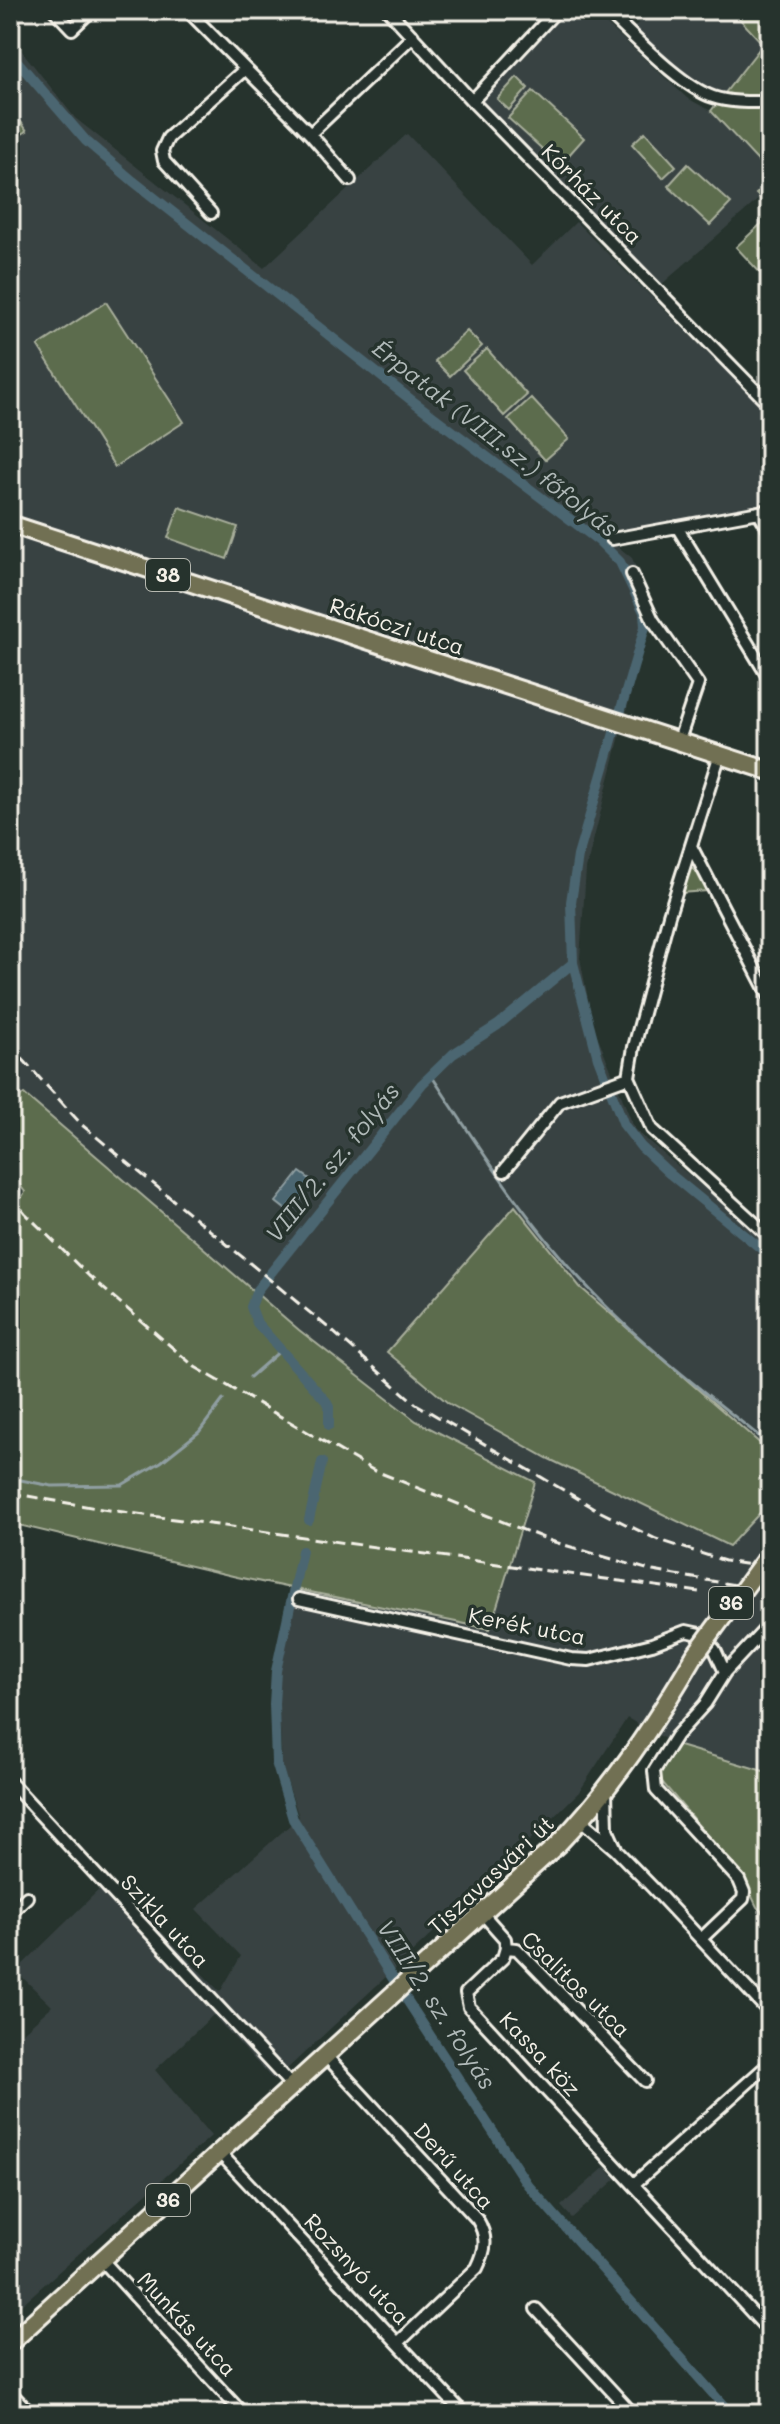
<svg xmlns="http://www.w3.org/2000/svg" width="780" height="2424" font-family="Mali,sans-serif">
<rect width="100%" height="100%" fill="#26332d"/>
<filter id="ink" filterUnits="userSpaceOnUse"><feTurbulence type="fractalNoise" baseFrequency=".0125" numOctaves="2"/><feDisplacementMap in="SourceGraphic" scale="16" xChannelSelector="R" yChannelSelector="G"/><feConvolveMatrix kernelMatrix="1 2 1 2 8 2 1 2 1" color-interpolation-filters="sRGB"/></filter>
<g filter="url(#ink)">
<path fill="#394343" d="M566 10H591L687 98 711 111 770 174V181L756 194 760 198 662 284 483 101Z
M649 10H729L763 44 724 96 716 95 671 63 632 30Z
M10 36 75 118 264 268 407 134 532 265 576 222 770 415V507L606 537 632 558 652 610 586 869 580 958 593 1025 635 1130 770 1243V1773L676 1745 627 1718 579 1792 477 1892 274 2081 213 2015 155 2070 211 2136 10 2315V2044L52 2006 16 1971 110 1879 220 1992 241 1956 196 1909 299 1817 282 1766 277 1670 298 1589 489 1628 535 1482 416 1421 299 1330 25 1094 10 1105Z
M605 2167 616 2179 572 2218 561 2206Z"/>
<path fill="#5c6c4e" stroke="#a8ae9b" stroke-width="2" d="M736 10H770V174L711 111 763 44 734 13Z
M517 77 528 88 509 110 497 99Z
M533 91 584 138 560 165 508 118Z
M10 105 27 131 10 141Z
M645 132 676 166 663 178 632 144Z
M688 164 731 203 710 225 668 186Z
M770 181V290L767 280 736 247 761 224 766 204 756 194Z
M106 302 184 422 115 467 38 346Z
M467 331 482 346 450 376 435 361Z
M487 349 527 395 504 416 463 370Z
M531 398 569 439 545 460 508 419Z
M179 507 238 527 227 559 168 538Z
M690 868 698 871 707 891 680 893Z
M24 1094 299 1330 416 1421 535 1482 490 1629 237 1577 10 1523V1417L14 1412 10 1347V1215L25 1192 10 1172V1105Z
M515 1206 580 1287 770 1452V1502L729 1546 547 1458 448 1403 387 1352Z
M676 1745 770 1773V1920L757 1907 743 1878 657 1776Z"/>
<path fill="#4b6671" stroke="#8f9ea1" stroke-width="2" d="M300 1172 314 1182 290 1213 276 1202Z"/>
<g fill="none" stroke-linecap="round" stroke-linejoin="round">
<path stroke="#8f9ea1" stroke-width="3" d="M431 1075C483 1154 536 1236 603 1303 654 1355 714 1399 770 1445
M250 1377 281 1350
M10 1478 52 1486 122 1485 161 1462 199 1432 223 1400"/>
<path stroke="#4b6671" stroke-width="10" d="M10 53 86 141 133 181 410 399 599 541 620 562 644 612 645 627 578 856 571 902 573 963 598 1058 624 1125 641 1147 670 1174 770 1256
M329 1425V1407L326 1401 257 1323 251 1307 257 1290 422 1084 453 1054 498 1025 573 963
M309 1520 322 1462
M302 1551 276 1671 274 1704 276 1762 293 1819 388 1971 527 2184 731 2414"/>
<g stroke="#f4f1e8" stroke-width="16">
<path id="street" d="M54 10 72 29 92 10
M187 10 310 134 413 36
M388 10 472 101 770 405
M605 10C632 34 680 86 713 97 731 103 752 102 770 102
M472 101 557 10
M310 134 350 180
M211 213 164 161 162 151 168 138 245 69
M758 512 770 531
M677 527 770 680
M612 539 770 510
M632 574 653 620 698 684 679 740
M720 754 669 915 634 1047 629 1077 652 1129 770 1237
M691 846 770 998
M504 1171 560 1102 629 1077
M299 1599 571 1659 589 1660 652 1644 686 1631 700 1634 715 1650 725 1672
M10 1782 292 2086
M606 1791 607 1829 616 1849
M581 1820 616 1850 652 1887 770 2013
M10 1913 27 1897
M482 1913 505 1939 506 1948 517 1949 645 2081
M701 1939 743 1899 744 1892 739 1880 656 1790 654 1771 676 1736 705 1704 725 1672 768 1626
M506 1948 503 1958 466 1993 469 2007 770 2332
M326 2056 477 2219C488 2237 486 2250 477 2268L399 2342
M220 2153 464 2414
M634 2184 770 2063
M102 2260 243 2414
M536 2309 633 2414
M10 2392 31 2414"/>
</g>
<g stroke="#f4f1e8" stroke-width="22">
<path id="primary" d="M10 524 770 771
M10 2343 558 1844C613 1787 655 1723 695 1655"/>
</g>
<use href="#street" stroke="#26332d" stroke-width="10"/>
<use href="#primary" stroke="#716f52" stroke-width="16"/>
<path stroke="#f4f1e8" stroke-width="3" stroke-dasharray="12 6" stroke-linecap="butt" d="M10 1045 82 1125 331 1330 416 1404 601 1512 656 1539 725 1561 770 1568
M10 1195 25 1213 89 1276 195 1367 373 1470 551 1541 653 1571 770 1591
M10 1493 102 1509 699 1592"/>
<g stroke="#f4f1e8" stroke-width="22" stroke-linecap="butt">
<path id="primary-bridge" d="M695 1655 770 1553"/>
</g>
<use href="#primary-bridge" stroke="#716f52" stroke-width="16"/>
</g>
</g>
<g text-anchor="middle" stroke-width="7" stroke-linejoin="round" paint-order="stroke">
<g fill="#26332d" stroke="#b6b8b0" stroke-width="2">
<rect x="146" y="559" width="44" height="32" rx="6"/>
<rect x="709" y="1587" width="44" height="32" rx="6"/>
<rect x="146" y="2184" width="44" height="32" rx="6"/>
</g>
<g font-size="20" font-weight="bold" fill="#f4f1e8">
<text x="168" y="582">38</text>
<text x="731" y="1610">36</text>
<text x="168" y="2207">36</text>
</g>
<g font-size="22" fill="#f4f1e8" stroke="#26332d">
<text transform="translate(592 194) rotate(45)" y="8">Kórház utca</text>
<text transform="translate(397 626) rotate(18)" y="8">Rákóczi utca</text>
<text transform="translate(527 1626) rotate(11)" y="8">Kerék utca</text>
<text transform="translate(491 1875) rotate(-43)" y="8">Tiszavasvári út</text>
<text transform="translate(165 1921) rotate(47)" y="8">Szikla utca</text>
<text transform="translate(576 1984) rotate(44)" y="8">Csalitos utca</text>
<text transform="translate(540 2054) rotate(47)" y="8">Kassa köz</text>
<text transform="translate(454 2166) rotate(48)" y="8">Derű utca</text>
<text transform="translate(357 2269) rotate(47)" y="8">Rozsnyó utca</text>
<text transform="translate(187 2324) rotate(47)" y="8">Munkás utca</text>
</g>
<g font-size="24" font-style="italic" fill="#b0b9b8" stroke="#26332d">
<text transform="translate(495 439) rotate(38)" y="8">Érpatak (VIII.sz.) főfolyás</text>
<text transform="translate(333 1163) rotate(-51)" y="8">VIII/2. sz. folyás</text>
<text transform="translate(436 2005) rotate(57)" y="8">VIII/2. sz. folyás</text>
</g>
</g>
<rect width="780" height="2424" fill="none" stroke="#26332d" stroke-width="40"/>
<rect x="20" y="20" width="740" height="2384" fill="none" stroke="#f4f1e8" stroke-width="3" filter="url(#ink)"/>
</svg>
